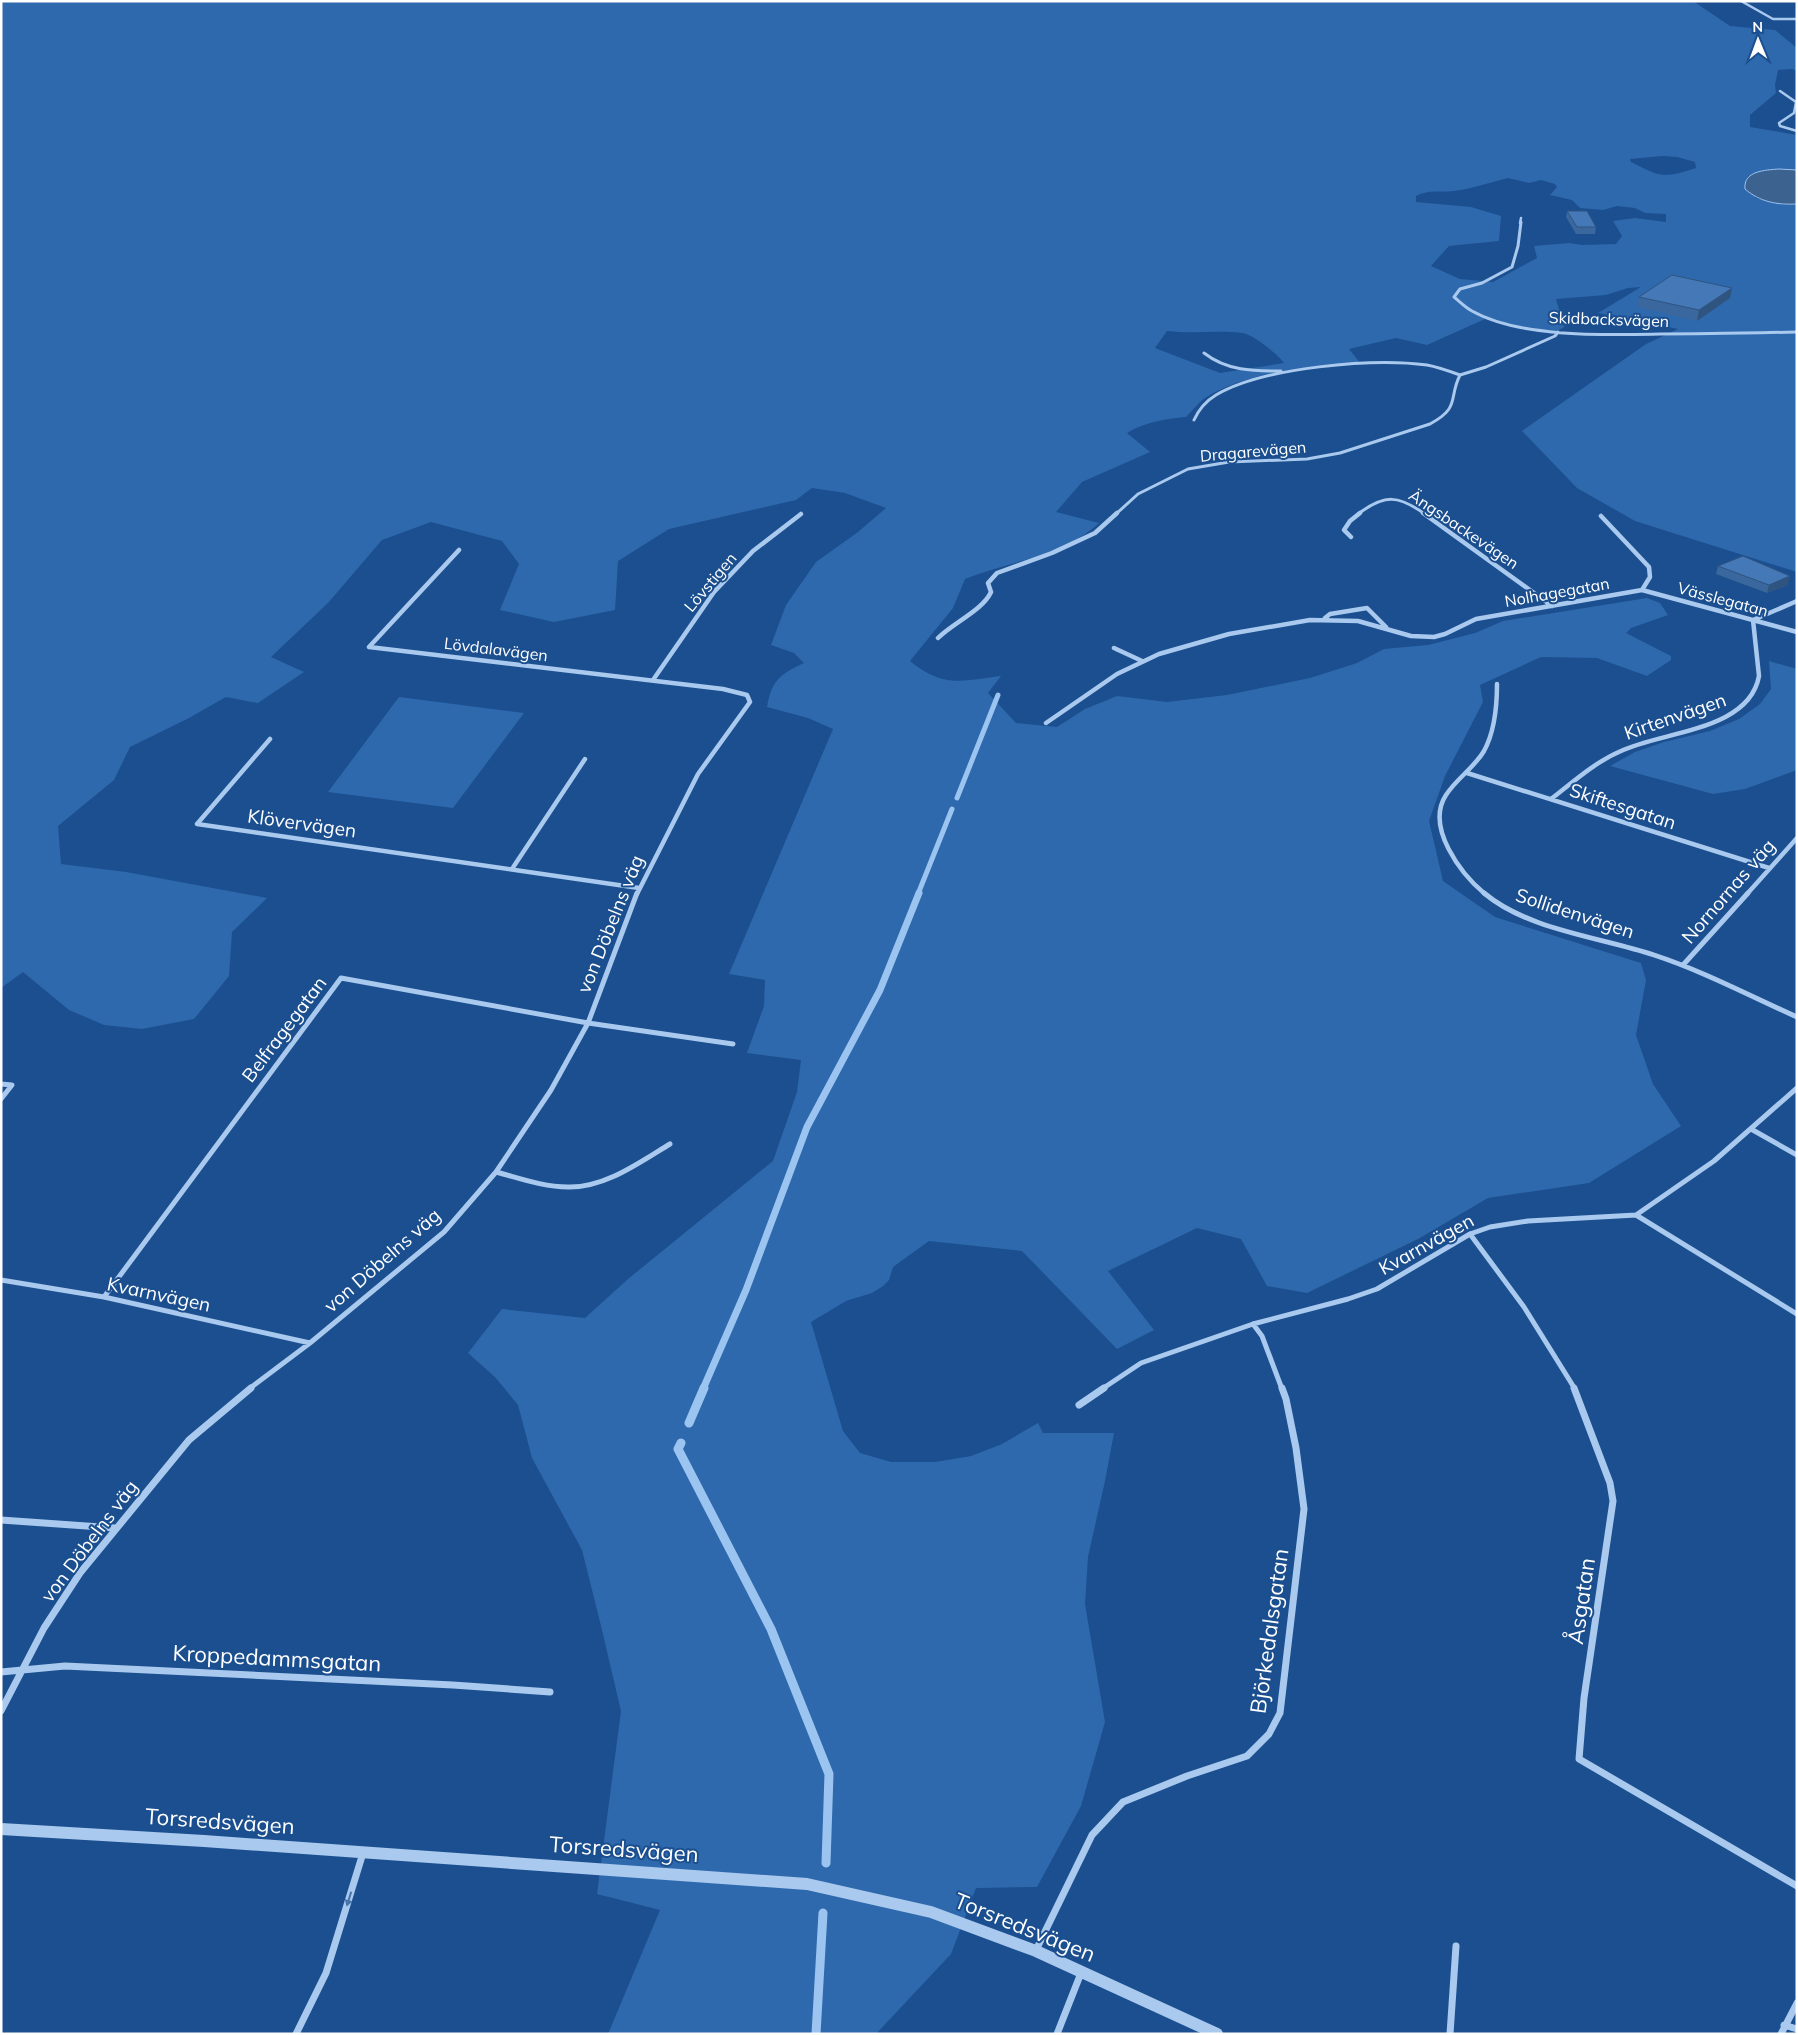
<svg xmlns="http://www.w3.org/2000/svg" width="1798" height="2035" font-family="Mulish,sans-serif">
<rect width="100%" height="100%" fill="#1b4f8f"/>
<path fill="#2e69ad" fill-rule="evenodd" d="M1 1H1693L1730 26 1775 30 1797 48V71L1792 69 1778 70 1775 85 1776 93 1750 115V127L1797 135V170L1779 169 1755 198 1785 205 1797 204V572L1635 521 1577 488 1522 431 1646 344 1678 329 1598 313 1641 287 1628 288 1606 295 1556 299 1564 327 1552 334 1485 319 1427 345 1396 338 1349 349 1361 364C1314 365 1246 372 1205 398 1198 403 1192 411 1186 417 1166 419 1144 422 1127 433L1150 452 1082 482 1056 512 1099 523C1062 557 1010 561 965 579L953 608 910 661C943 688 961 681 1001 676L988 693 1016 723 1057 727 1085 709 1117 696 1167 702 1227 695 1310 678 1357 663 1384 649 1428 645 1475 633 1503 621 1647 598 1660 603 1668 615 1631 628 1626 633 1671 656V660L1647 676 1597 658 1541 657 1480 685 1483 702 1445 776 1429 821 1443 881 1495 917 1641 963 1646 980 1636 1035 1653 1084 1681 1126 1589 1183 1488 1198 1418 1239 1307 1293 1267 1286 1241 1239 1197 1228 1108 1271 1154 1330 1117 1349 1022 1251 929 1241 893 1267 889 1280 883 1286 872 1293 846 1301 811 1322 843 1431 860 1453 891 1462H935L971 1456 1002 1444 1038 1423 1043 1433H1114L1105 1481 1088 1557 1085 1604 1105 1722 1081 1806 1037 1887 976 1888 951 1954 876 2034H608L660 1910 597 1894 621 1711 601 1626 582 1550 532 1458 518 1405 495 1377 468 1353 502 1309 585 1318 628 1279 773 1161 797 1092 801 1060 747 1053 764 1006 765 980 729 974 833 729 808 718 767 707C772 680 780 674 804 663L794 653 771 645 786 605 816 562 858 532 886 508 845 493 812 488 796 500 669 529 618 561 615 610 554 622 500 610 519 564 502 541 431 522 382 540 328 603 271 657 304 672 258 703 226 697 189 718 130 747 114 780 58 826 61 864 126 872 267 898 232 932 229 976 194 1019 142 1029 104 1025 69 1010 23 972 1 988ZM1662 156 1677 157 1695 162 1696 168C1662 179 1662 177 1631 162L1630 159ZM1508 178 1529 183 1541 180 1555 184 1557 187 1550 195 1572 200 1580 208 1603 210 1617 206 1635 208 1645 213 1666 214V222L1635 218 1613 221 1622 236 1616 244 1582 245 1569 243 1534 246 1537 258 1493 282 1460 279 1431 266 1449 246 1499 241 1501 216 1471 207 1416 202V196C1432 189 1438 193 1454 191 1472 189 1491 182 1508 178ZM1167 331C1193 334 1218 330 1242 333 1253 334 1277 354 1284 363L1220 373 1155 348Z
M1769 661 1797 669V770L1745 789 1713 794 1610 766 1635 752 1664 742 1710 731 1739 719 1760 704 1771 689Z
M399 697 524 713 453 808 328 792Z"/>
<path fill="#3c6290" stroke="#9cc4f0" d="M1779 169 1797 170V204C1777 205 1760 202 1745 189 1743 171 1765 170 1779 169Z"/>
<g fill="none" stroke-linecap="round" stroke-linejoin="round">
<path stroke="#9cc4f0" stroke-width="5" d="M957 798 998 695
M918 894 952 809"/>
<path stroke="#9cc4f0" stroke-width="7" d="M703 1389 746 1290 807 1127 880 990 919 893"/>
<path stroke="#9cc4f0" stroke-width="9" d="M689 1423 704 1388
M681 1443 678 1449 771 1629 829 1774 826 1863
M816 2034 823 1913"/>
<path stroke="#a9c9ee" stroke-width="2.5" d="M1741 1 1773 19H1797
M1780 91 1796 102 1794 113 1779 123 1780 126 1797 131
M1520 223 1521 218"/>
<path stroke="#a9c9ee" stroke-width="3" d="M1521 222 1518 246 1512 267 1482 283 1460 289 1454 297C1460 302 1466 308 1472 311 1520 338 1606 335 1660 334 1705 334 1751 333 1797 332
M1204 353C1227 371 1253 371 1281 371
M1194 420C1199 409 1206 401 1216 395 1264 367 1373 358 1427 365 1438 367 1449 371 1460 375
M1116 514 1138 494 1188 469 1229 462 1307 459 1340 453 1430 424C1461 407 1448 399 1460 375L1486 367 1555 336 1558 332
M1358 514C1385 494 1398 495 1425 514"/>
<path stroke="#a9c9ee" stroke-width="4.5" d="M1423 513 1552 606
M1601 516 1649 567 1650 577 1642 590
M1351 537 1344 530 1350 521 1360 513
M459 550 369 647 723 689 747 695 750 702 698 774 637 894
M1325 618 1330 614 1367 608 1386 627
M1753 620 1797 601
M938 638C953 623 983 610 991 592L988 583 997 573 1052 553 1095 533 1117 513
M1114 648 1142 661
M653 680 714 592 753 551 801 514
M1046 723 1117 674 1159 654 1229 634 1310 620 1358 621 1411 636 1434 637 1445 634 1476 619 1642 590 1797 632
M270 739 197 824 639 888
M1467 773 1769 868
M1551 799C1573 782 1595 762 1621 751 1663 731 1749 731 1759 676L1753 620
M512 869 585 759
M1485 894C1461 874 1425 827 1446 795 1457 778 1474 768 1484 751 1495 731 1497 707 1497 684
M1747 894 1797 838"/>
<path stroke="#a9c9ee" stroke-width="5" d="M1484 893C1528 930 1600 937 1654 955 1703 971 1750 996 1797 1017
M1683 965 1748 893
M1 1084 12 1085 1 1099
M1751 1129 1797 1155
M496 1172C519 1178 543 1187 568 1187 605 1188 640 1162 670 1144
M1636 1215 1797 1314
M1470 1234 1524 1307 1575 1389
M1 1280 104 1297 310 1343
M104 1297 341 978 588 1023 733 1044
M1253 1324 1262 1336 1282 1389
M249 1389 310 1343 444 1232 496 1172 551 1090 588 1023 637 893
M1102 1389 1141 1363 1253 1324 1348 1299 1377 1289 1470 1234 1490 1227 1528 1221 1636 1215 1714 1161 1797 1088"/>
<path stroke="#a9c9ee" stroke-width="7" d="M1574 1388 1610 1483 1613 1501 1584 1698 1579 1759 1797 1886
M1079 1405 1104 1388
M1 1520 115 1528
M1 1672 65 1666 453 1685 550 1692
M1 1711 44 1628 80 1573 189 1440 251 1388
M1036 1950 1092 1835 1123 1802 1187 1776 1247 1756 1269 1734 1280 1713 1304 1509 1296 1448 1286 1399 1282 1388
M1784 2025 1797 2029
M296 2034 326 1973 363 1853
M1057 2034 1081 1973
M1450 2034 1456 1946
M1781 2034 1797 2003"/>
<path stroke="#a9c9ee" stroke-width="12" d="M1 1829 204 1841 807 1884 931 1912 1036 1951 1217 2034"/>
</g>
<path fill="#3a679d" d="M1567 211 1596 227 1595 234H1576L1566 217Z
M1732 288 1730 298 1697 321 1637 307 1639 297Z
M1718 566 1788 585 1767 593 1716 574Z"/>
<path fill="#305480" d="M1732 288 1730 298 1697 321 1699 310Z
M1790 576 1788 585 1767 593 1769 585Z"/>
<path fill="#4478b7" stroke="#305480" d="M1567 211H1587L1596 227H1577Z
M1672 275 1732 288 1699 310 1639 297Z
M1743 556 1790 576 1769 585 1718 566Z"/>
<defs><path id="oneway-solid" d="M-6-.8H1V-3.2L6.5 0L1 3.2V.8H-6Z" transform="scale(1.25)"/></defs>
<use fill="#4674ac" href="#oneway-solid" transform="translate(349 1899) rotate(107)"/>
<g text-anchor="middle" stroke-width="4" stroke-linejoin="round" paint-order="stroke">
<g font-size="16" fill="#fff" stroke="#1b4f8f">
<text transform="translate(1609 319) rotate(2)" y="6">Skidbacksvägen</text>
<text transform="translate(1253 451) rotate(-5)" y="6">Dragarevägen</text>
<text transform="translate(1464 529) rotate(34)" y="6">Ängsbackevägen</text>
<text transform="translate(710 582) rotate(-50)" y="6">Lövstigen</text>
<text transform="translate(1557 592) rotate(-10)" y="6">Nolhagegatan</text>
<text transform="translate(1723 599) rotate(15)" y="6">Vässlegatan</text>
<text transform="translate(496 649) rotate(7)" y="6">Lövdalavägen</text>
</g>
<g font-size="19" fill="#fff" stroke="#1b4f8f">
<text transform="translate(1675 716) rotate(-19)" y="7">Kirtenvägen</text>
<text transform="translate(1623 806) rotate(18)" y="7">Skiftesgatan</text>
<text transform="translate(302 823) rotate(8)" y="7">Klövervägen</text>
<text transform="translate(1728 891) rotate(-49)" y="7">Nornornas väg</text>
<text transform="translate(1575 913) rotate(18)" y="7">Sollidenvägen</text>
<text transform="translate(610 924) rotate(-68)" y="7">von Döbelns väg</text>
<text transform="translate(284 1029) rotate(-53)" y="7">Belfragegatan</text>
<text transform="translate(1426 1244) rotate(-29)" y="7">Kvarnvägen</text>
<text transform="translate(382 1260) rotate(-41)" y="7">von Döbelns väg</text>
<text transform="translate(159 1294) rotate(12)" y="7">Kvarnvägen</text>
<text transform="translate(89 1541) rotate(-53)" y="7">von Döbelns väg</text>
</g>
<g font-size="22" fill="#fff" stroke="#1b4f8f">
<text transform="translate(1581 1601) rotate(-82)" y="8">Åsgatan</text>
<text transform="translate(1269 1631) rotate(-82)" y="8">Björkedalsgatan</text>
<text transform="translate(277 1658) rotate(3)" y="8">Kroppedammsgatan</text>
<text transform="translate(220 1821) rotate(4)" y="8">Torsredsvägen</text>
<text transform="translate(624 1849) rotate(4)" y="8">Torsredsvägen</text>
<text transform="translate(1025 1927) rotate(22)" y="8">Torsredsvägen</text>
</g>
</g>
<rect width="1798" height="2035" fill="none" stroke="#ffffff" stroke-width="5"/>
<g transform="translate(1758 40) rotate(359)" stroke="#1b4f8f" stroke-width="4" paint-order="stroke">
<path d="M0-4L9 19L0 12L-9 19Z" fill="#ffffff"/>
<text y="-8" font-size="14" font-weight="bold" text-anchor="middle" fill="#ffffff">N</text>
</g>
</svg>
